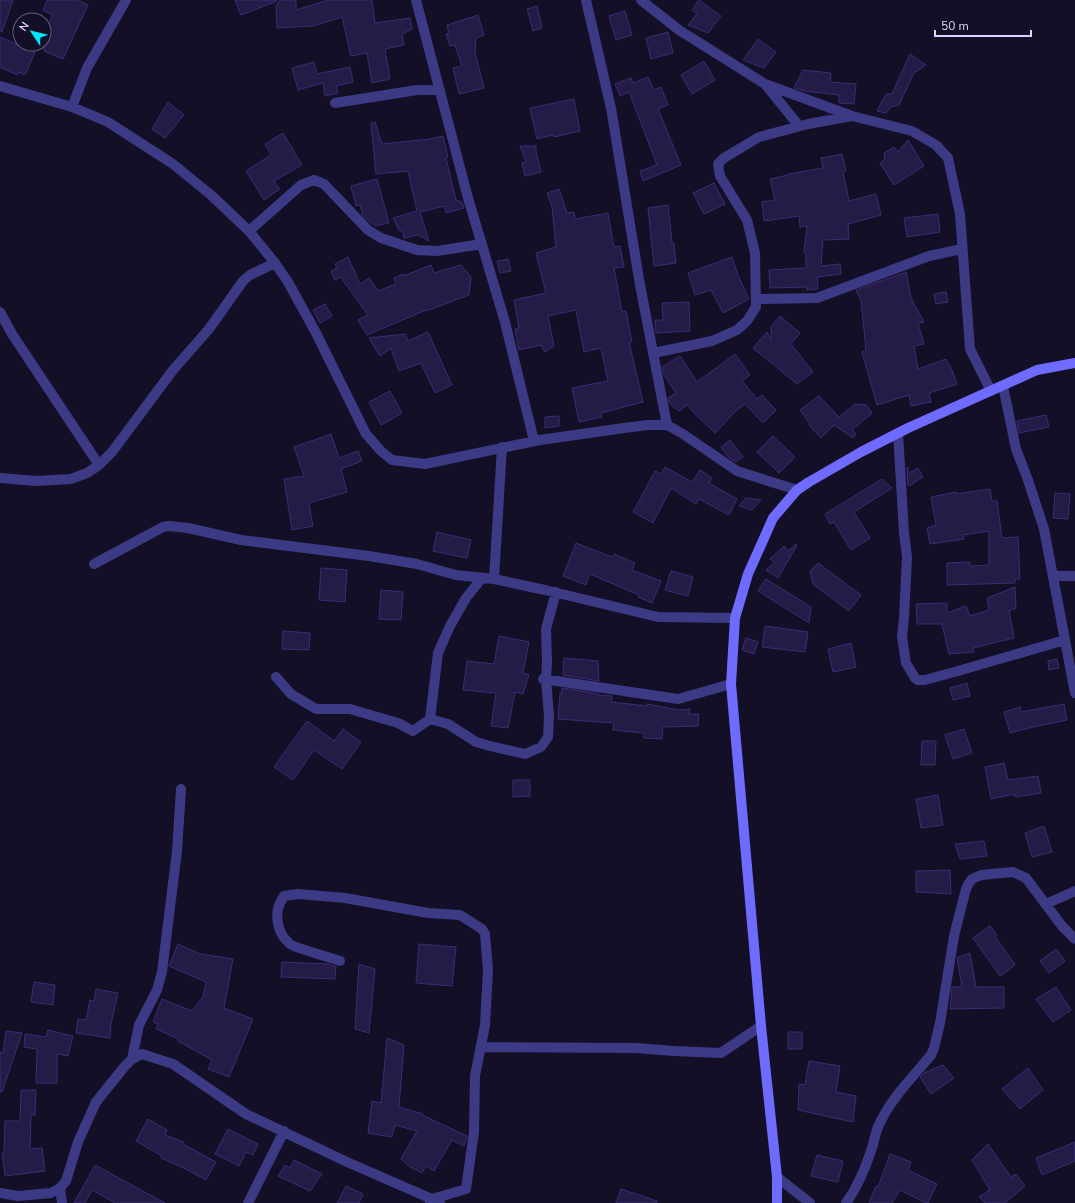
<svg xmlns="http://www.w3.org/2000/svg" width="1075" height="1203" font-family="'Nunito Sans',sans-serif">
<rect width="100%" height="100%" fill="#130f26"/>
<path fill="#241b47" stroke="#3b2d73" d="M0 0H13L2 32 0 31Z
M47 0H77L88 5 63 59 44 51V33L53 15 43 10Z
M235 0H277V1L241 15Z
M280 0H296V10L328 0H372L375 23 410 18 412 29 402 34 404 45 385 49 390 79 372 83 367 53 351 56 342 17 310 27V26L277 28 276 6Z
M699 0 721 16 708 33 688 25 697 14 692 10Z
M537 6 542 28 533 31 527 9Z
M625 11 632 35 616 40 609 16Z
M478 15 484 35 476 38 475 53 484 88 459 94 453 68 462 66 455 45 450 46 446 34 449 33 447 25Z
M668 32 673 53 651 59 646 38Z
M0 37 35 52 25 75 19 72 17 75 0 67Z
M758 39 776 52 764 68 743 60Z
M910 54 926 65 914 73 899 105 891 107 886 113 877 111 886 94H892Z
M704 61 715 80 692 94 681 75Z
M314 62 317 74 350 67 353 82 336 86 338 93 325 96 323 83 298 90 292 68Z
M803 70 831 73 830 82 856 84 854 104 839 103V95L804 91 794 88Z
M648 77 654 90 661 87 668 105 658 109 681 165 643 181 640 171 657 165 629 92 620 96 615 84 631 78 633 83Z
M574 99 580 131 554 137 553 135 537 139 530 108Z
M168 102 184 115 165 138 152 129Z
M375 122 382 144 430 139 443 136 448 157 446 158 456 200 462 202 464 208 446 213 444 206 420 212 429 241 418 235 404 238 403 232 399 230 393 218 417 211 408 171 376 174 371 123Z
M283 133 302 165 274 181 280 189 264 200 246 171 271 155 265 144Z
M908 140 924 166 894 185 880 163 885 159 884 153 894 147 898 152Z
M520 146H536V152L541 172 525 176 522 163 526 162Z
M842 154 846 171 843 172 849 201 876 194 881 215 848 224 849 239 823 240 821 266 840 264 841 274 817 277 818 289 807 290V287L770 288 769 270 806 268V253L804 252 807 226 800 227 799 216 764 221 762 202 775 200 770 179 788 175V174L823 168 821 158Z
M377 179 389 223 375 226 363 216 360 205 356 206 351 186Z
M714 183 725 204 704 214 693 193Z
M559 189 567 213 574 212 575 219 608 213 614 247 620 246 624 267 614 268 622 312 626 311 632 342H629L643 402 601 413 602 417 579 422 572 388 608 381 601 348 584 352 576 310 548 316 554 346 545 352 541 345 519 350 515 329 519 328 514 300 546 293 536 253 556 247 552 207 547 193Z
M668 205 672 243H674L676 263 654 266 648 208Z
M938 214 940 232 907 237 904 218Z
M348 257 360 284 369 278 378 291 396 284 394 278 403 274V276L431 265 434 273 461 265 471 277 469 295 426 311V310L367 335 358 320 368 315 342 279 340 277 335 280 331 271 337 268 335 264Z
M732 257 738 275 749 299 723 313 711 290 695 295 688 273Z
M508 259 511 271 500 273 497 261Z
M906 272 911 298 924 322 918 323 924 344 914 346 918 369 946 359 952 370 957 384 929 393 931 402 911 406 909 395 877 405 862 352 866 350 861 301 856 290Z
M946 292 948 302 936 304 934 294Z
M689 302 690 331 656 333 655 320H663L662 303Z
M325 304 332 316 320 323 313 310Z
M780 316 800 333 791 344 813 372 797 384 753 348 767 332 771 340V327Z
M428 332 452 385 435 393 421 363 399 371 391 348 380 356 369 338 405 334 408 341Z
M735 354 750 375 742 381 757 399 762 395 776 410 763 423 745 404 736 411 715 433 697 416 687 405 679 411 669 403 668 398 676 393 664 375 662 367 680 356 697 382Z
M390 391 402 413 381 425 369 402Z
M819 396 839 417 855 404 866 405 872 413 852 430 856 434 853 438 834 425 821 438 809 425 810 424 800 410Z
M1046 415 1049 427 1019 433 1017 421Z
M559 416V426L545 428V417Z
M331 434 339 458 358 451 362 461 341 469 347 492 309 503 313 526 292 530 284 479 304 476 294 447Z
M773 436 795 457 779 473 757 452Z
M730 440 743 457 736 462 729 458 721 447Z
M665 467 692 482 700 470 712 478 709 483 737 499 729 515 699 499 696 504 671 488 653 523 633 512 655 471 661 474Z
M907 467 909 473 918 468 923 477 913 483V484L908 486Z
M882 479 892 488 854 512 870 538 851 550 834 522 830 524 825 514Z
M990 489 992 501H997L1002 538 1018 537 1020 579H1015V583L947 585V563L970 562V566L989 565V531L963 535 964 539 930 544 927 528 936 525 931 497 956 492V494Z
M1055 493 1070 494 1068 519 1053 518Z
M746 498 761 500 752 510 739 506Z
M437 532 471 540 467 558 433 551Z
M576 543 612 557 614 554 635 563 632 570 661 581 652 603 638 597 639 595 590 574 586 585 563 576Z
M796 544 797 545 778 578 766 570 775 562 770 559 784 546 788 551Z
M818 563 861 595 849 611 813 584 810 571Z
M321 568 347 570 345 602 319 600Z
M671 571 693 577 688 596 665 590Z
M766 579 811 607 809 623 758 591Z
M1015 587 1016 608 1009 611 1014 638 973 648 974 652 949 654 942 624H917L916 604 947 603V613L966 606 970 616 989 610 987 598Z
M381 590 403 592 401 620 379 619Z
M765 626 808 632 805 652 762 647Z
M283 631 310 633 309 650 282 649Z
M499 636 529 642 523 673 529 675 523 694 515 692 508 728 491 726 496 693 463 690 467 661 494 664Z
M746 638 758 642 754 654 742 650Z
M851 643 856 667 833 672 828 649Z
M564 658 598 661 599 681 563 675Z
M1057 659 1059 668 1049 670 1048 661Z
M967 683 970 696 953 700 950 688Z
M562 688 599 694V695L612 696 611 702 647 706V704L679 710 690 709 689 714H699L698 726 663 727 662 739 644 738V733L613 730 614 723 558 719 560 693H562Z
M1064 704 1067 720 1033 727 1010 733 1004 712 1020 707 1021 712Z
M307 721 334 741 343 729 361 742 342 769 314 750 293 780 274 767Z
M964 729 972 753 953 759 945 735Z
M922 741H936L935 765H921Z
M1004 763 1008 780 1038 776 1041 793 1015 797V794L991 799 985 767Z
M513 780H530V796L513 797Z
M938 795 943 825 921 828 916 799Z
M1044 826 1052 852 1032 857 1025 833Z
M984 841 987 856 960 859 955 844Z
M950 870 951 894 916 892V871Z
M990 926 997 935 995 936 1015 965 1000 976 973 938Z
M178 944 200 954 233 959 224 1008 253 1019 229 1077 208 1069 212 1060 178 1041 179 1039 156 1029 158 1024 153 1022 162 999 192 1011 203 997 206 982 169 966Z
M419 944 456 947 452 986 416 983Z
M1056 949 1065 961 1049 973 1040 961Z
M970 953 976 987H1004V1008L950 1009 952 987H962L957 958Z
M282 962 329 964 333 966H336L335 979 281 977Z
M359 964 375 969 369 1033 355 1029Z
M34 982 55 985 53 1005 31 1002Z
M1056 987 1071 1010 1053 1022 1036 999Z
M96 989 118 993 111 1024 110 1038 76 1033 78 1019 86 1020 90 1000 94 1001Z
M48 1030 73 1036 68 1056 57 1054V1083H36L37 1049 24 1047 25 1034 46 1037Z
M6 1031 22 1033 2 1092H0V1052L3 1053Z
M788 1032H802V1049H788Z
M387 1038 404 1045 399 1107 423 1114 422 1115 467 1136 464 1146 452 1140 434 1171 426 1166 422 1173 410 1167 401 1159 417 1131 395 1125 392 1137 368 1133 372 1101 381 1103Z
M809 1061 840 1066 836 1092 856 1096 853 1122 798 1110 799 1084 805 1085Z
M943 1065 954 1078 931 1094 920 1077 924 1073Z
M1028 1068 1043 1090 1020 1109 1002 1089Z
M21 1090H36L35 1115H31L30 1149 42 1148 45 1171 5 1176 2 1153H4L5 1121H20Z
M148 1119 167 1130 165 1135 184 1142 183 1144 216 1162 206 1180 184 1168 161 1158 162 1156 136 1141Z
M228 1129 258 1144 253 1155 246 1152 239 1166 215 1154Z
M1075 1142V1161L1042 1175 1036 1158Z
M988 1144 1011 1177 1016 1174 1025 1186 1005 1203H985L979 1197 990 1190 972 1160Z
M890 1154 911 1162 908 1170 937 1184 928 1203H926L900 1190 892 1203H869L876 1186 878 1187Z
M817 1155 843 1161 838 1182 811 1176Z
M294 1160 322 1174 310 1191 278 1176 285 1165 290 1168Z
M95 1165 165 1203H115L92 1190 85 1203H74Z
M346 1186 363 1194 359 1203H337Z
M621 1189 657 1201V1203H616Z"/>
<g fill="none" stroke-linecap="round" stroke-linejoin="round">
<path stroke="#3d3a85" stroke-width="10" d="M416 0 468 198 505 322 534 441
M586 0 611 108 640 285 667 425
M641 0 679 30 765 84 852 116 912 131 936 145 948 158 960 214 970 349 991 391
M765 84 799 126
M0 86 72 107 108 122 173 164 211 195 249 231 275 263 288 282 315 331 366 434 381 451 392 460 425 464 540 440 624 428 648 425H667L683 434 737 471 797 490
M335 103 417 90H440
M72 107 87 68 126 0
M249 231 301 185 314 180 324 184 368 230 381 238 417 250 437 251 482 244
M757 299 817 298 929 256 962 249
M0 312 12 334 99 465
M653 353 712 341 737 330 747 321 756 307 755 253 747 220 720 176 718 164 724 158 759 137 808 124 852 116
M1003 386 1016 449 1028 480 1044 529 1075 693
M898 433 904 533 907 557 904 618 902 637 906 663 915 678 918 680H925L958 671 1065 640
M0 478 36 481 71 479 87 473 99 465 112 452 173 370 209 329 243 281 250 275 275 263
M94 564 163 527 169 526 188 528 241 540 369 556 417 564 456 575 494 579 545 590 658 617 735 618
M1053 576H1075
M494 579 502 447
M276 677 291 694 316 709H350L398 723 413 731 430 719 438 653 450 626 466 598 482 578
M543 679 678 699 731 684
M430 719 448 724 476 742 490 746 525 754 541 747 548 737 549 716 546 679 547 661 546 629 556 592
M1046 904 1075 891
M340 961C330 957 297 949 290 944 283 938 279 931 278 923 276 912 278 905 284 896L298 894 345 898 428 913 460 915 482 929 485 934 488 970 485 1025 475 1076 474 1132 466 1189 432 1199 440 1203
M481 1047 636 1048 674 1051 721 1053 761 1026
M132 1059 139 1025 157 990 162 972 177 851 181 789
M777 1177 810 1203
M60 1188 62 1203
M0 1193 18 1196 51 1193 60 1188 66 1181 78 1142 96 1102 125 1066 132 1059 142 1054 173 1064 246 1114 347 1162 432 1199 430 1203
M248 1203 284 1131
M846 1203C857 1188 865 1169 871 1151 874 1143 875 1134 878 1127 890 1099 912 1078 931 1055L934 1048 940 1023 954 936 966 889 969 883 972 879 981 875 1013 872 1026 878 1062 926 1075 939"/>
<path stroke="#6f6bff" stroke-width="10" d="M777 1203V1177L761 1026 731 684 735 618 748 574 773 518 797 490 809 482 861 452 908 428 1037 370 1075 363"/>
</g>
<g transform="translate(32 32) rotate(305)"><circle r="19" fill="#130f26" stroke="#625e7d"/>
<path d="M0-3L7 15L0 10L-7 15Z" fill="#00e5ff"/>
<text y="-6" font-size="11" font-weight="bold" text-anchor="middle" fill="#d9d4ff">N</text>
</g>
<path d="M935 30v6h96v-6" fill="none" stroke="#d9d4ff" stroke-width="2"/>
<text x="941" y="30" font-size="12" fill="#d9d4ff" stroke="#130f26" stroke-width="3" paint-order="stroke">50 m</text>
</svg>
